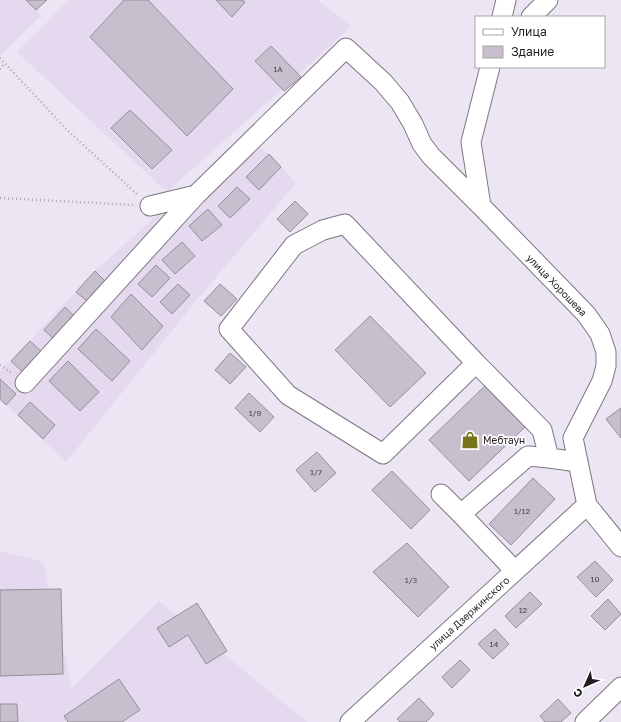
<svg xmlns="http://www.w3.org/2000/svg" width="621" height="722" font-family="'Golos Text',sans-serif">
<rect width="100%" height="100%" fill="#ece5f3"/>
<path fill="#e4d9ee" d="M0 0H47L36 10 41 16 0 56Z
M69 0H317L352 26 167 192 17 52Z
M248 133 296 183 195 302 66 462 0 399V370L11 361 95 271Z
M0 551 43 562 72 688 159 601 307 722H0Z"/>
<path fill="#c7bfcd" stroke="#958e9b" d="M26 0H47L36 10Z
M124 0H148L233 89 187 136 90 37Z
M216 0H242L245 2 232 17Z
M271 46 301 77 284 91 255 61Z
M130 110 172 150 152 169 111 128Z
M269 154 281 167 259 190 246 177Z
M237 187 250 199 230 218 218 206Z
M295 201 308 214 290 232 277 219Z
M208 209 222 225 202 241 189 226Z
M182 242 195 256 175 274 162 260Z
M156 265 170 278 152 297 138 284Z
M95 271 105 281 87 301 76 292Z
M178 284 190 295 172 314 160 302Z
M220 284 237 299 221 316 204 301Z
M131 294 163 326 142 350 111 317Z
M65 307 75 317 54 339 44 330Z
M370 316 426 373 390 407 335 350Z
M96 329 130 361 112 381 78 349Z
M30 341 44 354 25 374 11 361Z
M230 353 246 367 230 384 215 370Z
M68 361 99 392 80 411 49 381Z
M0 379 16 394 6 405 0 399Z
M488 383 528 424 469 481 429 440Z
M249 393 274 417 260 432 235 408Z
M30 402 55 425 43 439 18 415Z
M621 408V438L606 419Z
M317 452 336 473 315 492 296 470Z
M392 471 430 510 411 529 372 490Z
M533 478 555 499 511 545 489 524Z
M407 543 449 587 418 617 373 572Z
M595 561 613 580 596 597 577 577Z
M61 589 63 674 0 676V590Z
M530 592 542 604 516 628 505 616Z
M608 599 621 614 605 630 591 616Z
M197 603 227 651 206 664 188 635 169 647 157 628Z
M495 629 509 644 493 659 478 644Z
M460 660 470 670 452 688 442 677Z
M119 679 140 710 122 722H68L64 716Z
M419 698 434 714 426 722H400L397 719Z
M558 699 571 713 561 722H545L540 716Z
M0 704H17L18 722H0Z"/>
<g fill="none" stroke-linecap="round" stroke-linejoin="round">
<g stroke="#7c7682" stroke-width="21">
<path id="minor" d="M502 17 506 0
M531 17 548 0
M490 67 471 142 481 206 586 314 600 334 606 352V366L602 381 573 438 587 505 621 547
M150 206 196 195 346 48 383 82 400 102 413 124 422 144 431 156 481 206
M476 363 383 454 288 395 229 329 294 245 323 230 345 224 476 363 542 430 549 458 578 462
M25 383 196 195
M441 494 461 514
M515 571 461 514 528 456 549 458
M350 722 587 505
M585 722 621 687"/>
</g>
<path stroke="#aea8b4" stroke-width="2.5" stroke-dasharray="1 3" stroke-linecap="butt" d="M0 58 67 130 139 196
M0 69 5 63
M0 198 135 205
M0 365 13 374"/>
<use href="#minor" stroke="#fff" stroke-width="19"/>
</g>
<defs>
<g id="shop-bare" transform="scale(1.38)"><path d="M-5-2.5h2.3a2.7 3.5 0 0 1 5.4 0H5L5.5 6h-11ZM-1.5-2.5h3a1.5 2.3 0 0 0-3 0Z" fill="#777317" stroke="#fff" stroke-width="2.5" paint-order="stroke"/></g>
</defs>
<g fill-rule="evenodd">
<use href="#shop-bare" x="470" y="440"/>
</g>
<g text-anchor="middle" stroke-width="3.5" stroke-linejoin="round" paint-order="stroke">
<g font-size="8" fill="#4a464e">
<text x="278" y="72">1А</text>
<text x="255" y="416">1/9</text>
<text x="316" y="475">1/7</text>
<text x="522" y="514">1/12</text>
<text x="595" y="582">10</text>
<text x="411" y="583">1/3</text>
<text x="523" y="613">12</text>
<text x="494" y="647">14</text>
</g>
<g font-size="10" fill="#211e23" stroke="#fff">
<text transform="translate(557 285) rotate(46)" y="4">улица Хорошева</text>
<text transform="translate(469 613) rotate(-42)" y="4">улица Дзержинского</text>
</g>
<g font-size="10" fill="#211e23" stroke="#fff" text-anchor="start">
<text x="483" y="444">Мебтаун</text>
</g>
</g>
<rect x="475" y="16" width="130" height="52" fill="#ffffff" stroke="#a6a5a7"/>
<rect x="483" y="29" width="20" height="6" fill="#ffffff" stroke="#a6a5a7"/>
<text x="511" y="36" font-size="12" fill="#211e23">Улица</text>
<rect x="483" y="46" width="20" height="12" fill="#c7bfcd" stroke="#a6a5a7"/>
<text x="511" y="56" font-size="12" fill="#211e23">Здание</text>
<g transform="translate(585 686) rotate(225)" stroke="#ffffff" stroke-width="3" paint-order="stroke">
<path d="M0-3L7 15L0 10L-7 15Z" fill="#211e23"/>
<text y="-6" font-size="11" font-weight="bold" text-anchor="middle" fill="#211e23">С</text>
</g>
</svg>
